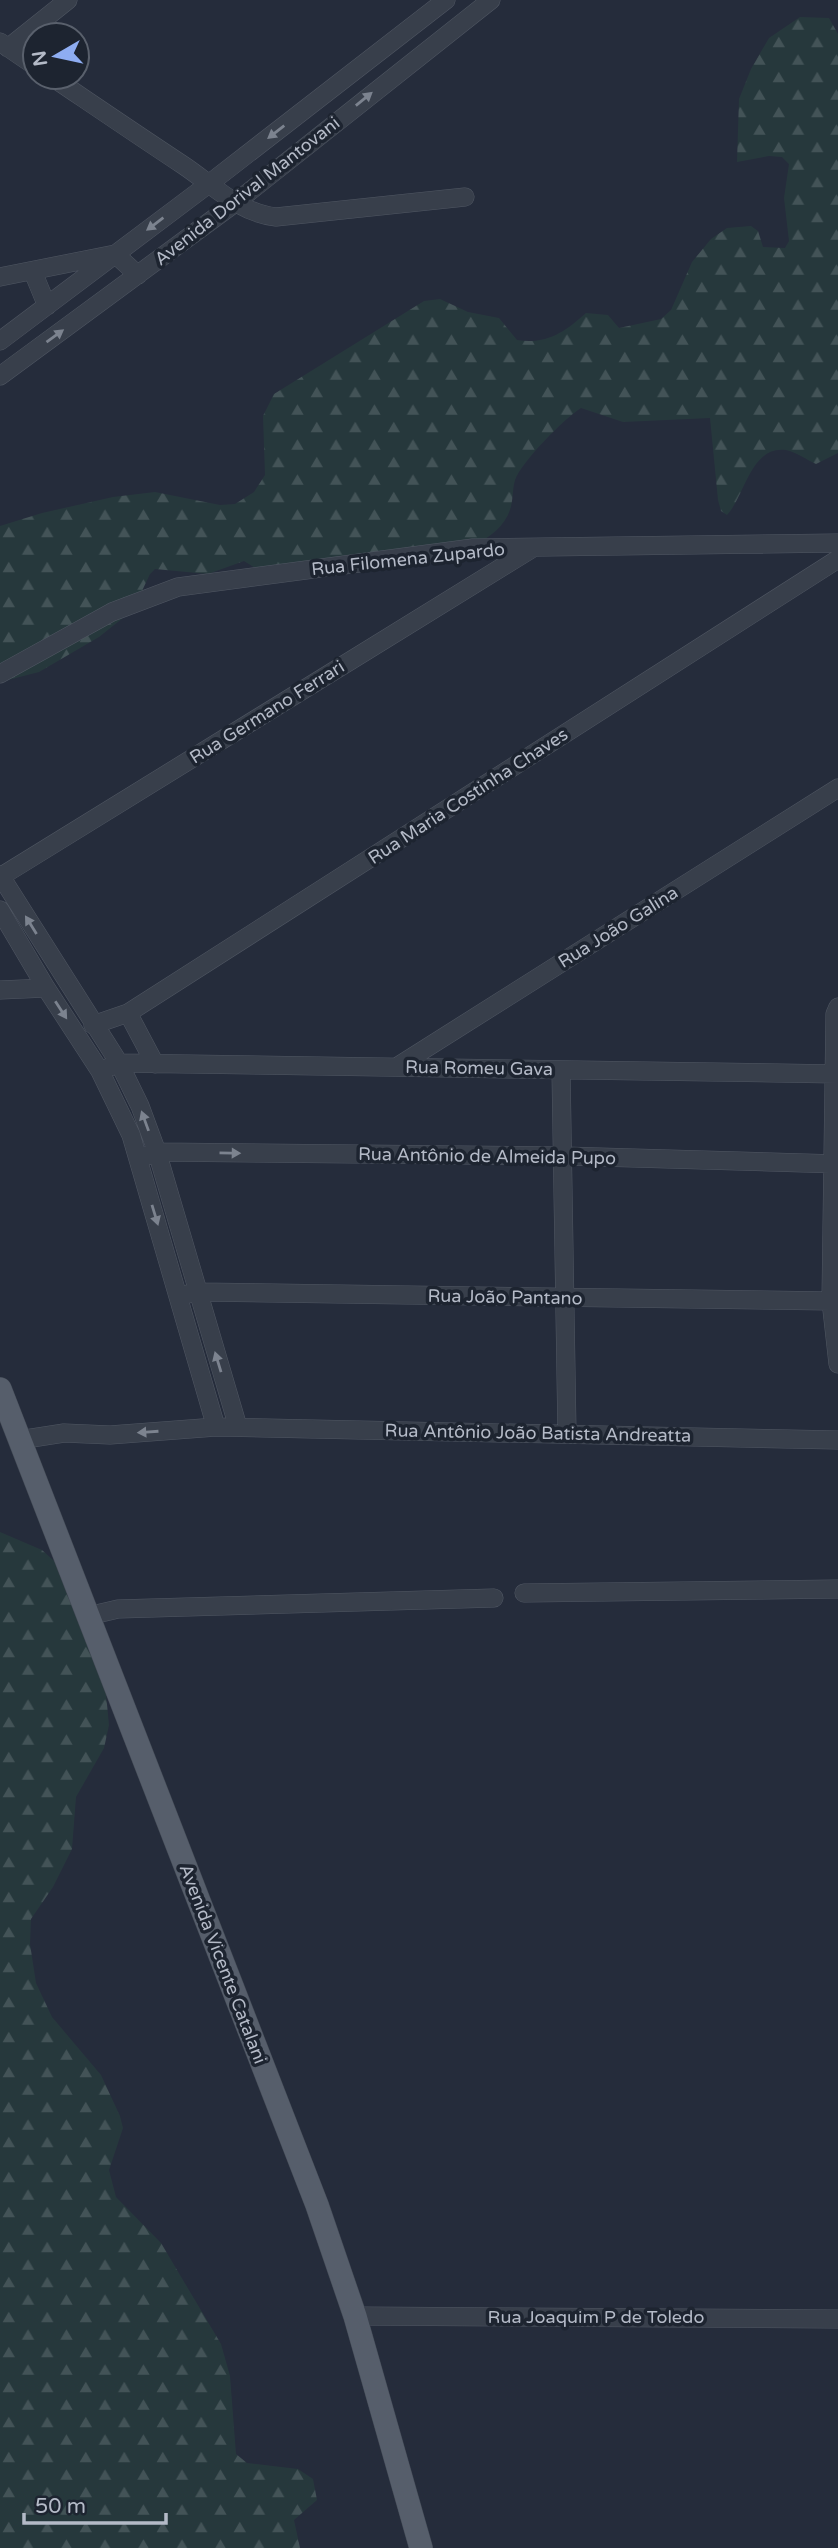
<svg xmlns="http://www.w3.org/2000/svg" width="838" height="2548" font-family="'Varela Round',sans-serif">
<defs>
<pattern id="forest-firs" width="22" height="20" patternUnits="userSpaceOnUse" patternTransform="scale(1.75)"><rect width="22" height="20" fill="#26383c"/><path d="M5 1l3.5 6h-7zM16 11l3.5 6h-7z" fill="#435357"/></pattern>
</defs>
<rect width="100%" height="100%" fill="#252c3b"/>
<path fill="url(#forest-firs)" d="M800 17 829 18 838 34V453L816 464C807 460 796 452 786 450 751 445 745 496 727 515L721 511 718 500 710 418 623 422 581 408C565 418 522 461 515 480 513 486 513 494 512 501 509 523 493 535 475 545L263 573 244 561 208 574 155 569 150 574 133 610 99 637 39 672 4 681 0 679V526L42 513 113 497 155 492 220 505 235 504 254 492 265 475 263 416 274 394 424 301 440 299 468 312 499 318 517 340C546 345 565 332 586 313L608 315 619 328 661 319 671 310 692 262 711 239 727 228 751 226 758 231 763 247 785 248 789 241 784 198 789 164 782 157 769 156 737 162 739 99 751 69 769 38Z
M0 1532 42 1550 63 1569 88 1616 106 1694 109 1725 104 1748 76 1797 72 1849 53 1887 31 1919 30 1944 36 1983 52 2017 101 2075 120 2116 123 2128 109 2170 116 2197 161 2243 221 2344 230 2376 236 2454 247 2463 298 2469 313 2479 317 2500 294 2520 300 2548H0Z"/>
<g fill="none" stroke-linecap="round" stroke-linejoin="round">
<g stroke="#505763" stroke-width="19">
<path id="minor" d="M0 42 35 66
M8 48 68 0
M52 77C95 106 139 136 183 165 213 185 239 213 276 217L465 197
M33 272 47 306
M0 277 115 254 138 275
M0 341 210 183 446 0
M0 376 235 203 491 0
M0 674 112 612 178 587 473 548 838 543
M0 875 119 1063 140 1106 157 1152 238 1427
M0 877 533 548
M0 910 46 988 100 1071 131 1135 216 1427
M0 990 46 988
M838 1007 835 1014 831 1301 838 1364
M128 1013 155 1064
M93 1025 128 1013 838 559
M398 1066 838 788
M561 1070 567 1433
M100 1071 119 1063 838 1074
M138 1159 157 1152 564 1156 838 1164
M179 1296 197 1292 831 1301
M19 1440 64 1433 110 1435 216 1427 838 1440
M524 1593 838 1589
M88 1616 118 1609 494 1598
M355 2316 838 2319"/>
</g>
<g stroke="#414854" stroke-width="24">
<path id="major" d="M0 1389 317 2205 355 2316 421 2548"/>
</g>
<use href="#minor" stroke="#383f4b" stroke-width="18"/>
<use href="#major" stroke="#565e6b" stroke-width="23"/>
</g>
<defs><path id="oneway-solid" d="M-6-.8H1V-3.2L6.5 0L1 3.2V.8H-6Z" transform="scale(1.75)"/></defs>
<g fill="#7c838f">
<use href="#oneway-solid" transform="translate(364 99) rotate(-39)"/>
<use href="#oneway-solid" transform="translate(276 132) rotate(142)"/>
<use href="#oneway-solid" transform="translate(155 224) rotate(143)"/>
<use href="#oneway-solid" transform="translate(55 336) rotate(-36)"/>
<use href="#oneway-solid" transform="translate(31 925) rotate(-122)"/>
<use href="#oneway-solid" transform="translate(61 1010) rotate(57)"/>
<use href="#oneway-solid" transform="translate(145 1121) rotate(-110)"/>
<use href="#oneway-solid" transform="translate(230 1153) rotate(1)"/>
<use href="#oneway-solid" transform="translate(155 1215) rotate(73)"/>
<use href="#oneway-solid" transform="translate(218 1362) rotate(-107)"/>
<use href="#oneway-solid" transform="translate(148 1432) rotate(176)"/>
</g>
<g text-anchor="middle" stroke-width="7" stroke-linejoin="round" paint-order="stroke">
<g font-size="18" fill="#b4bac7" stroke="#1d2430">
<text transform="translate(247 191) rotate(-38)" y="6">Avenida Dorival Mantovani</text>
<text transform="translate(408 559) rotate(-6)" y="6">Rua Filomena Zupardo</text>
<text transform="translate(267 712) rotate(-32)" y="6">Rua Germano Ferrari</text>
<text transform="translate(468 796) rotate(-33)" y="6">Rua Maria Costinha Chaves</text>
<text transform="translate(618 927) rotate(-32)" y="6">Rua João Galina</text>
<text transform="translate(479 1068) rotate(1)" y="6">Rua Romeu Gava</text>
<text transform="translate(487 1156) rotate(1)" y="6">Rua Antônio de Almeida Pupo</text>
<text transform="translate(505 1297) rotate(1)" y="6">Rua João Pantano</text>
<text transform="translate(538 1433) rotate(1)" y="6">Rua Antônio João Batista Andreatta</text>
<text transform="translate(223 1964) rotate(69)" y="6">Avenida Vicente Catalani</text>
<text x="596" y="2323">Rua Joaquim P de Toledo</text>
</g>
</g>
<g transform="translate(56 56) rotate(261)"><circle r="33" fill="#1d2430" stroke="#59606c" stroke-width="2"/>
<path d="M0-5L12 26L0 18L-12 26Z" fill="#8eadf2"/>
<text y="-10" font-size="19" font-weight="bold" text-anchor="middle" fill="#b4bac7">N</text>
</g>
<path d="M24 2513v10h142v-10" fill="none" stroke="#b4bac7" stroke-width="3.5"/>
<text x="35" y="2513" font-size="21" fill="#b4bac7" stroke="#1d2430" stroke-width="5" paint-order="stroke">50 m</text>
</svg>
